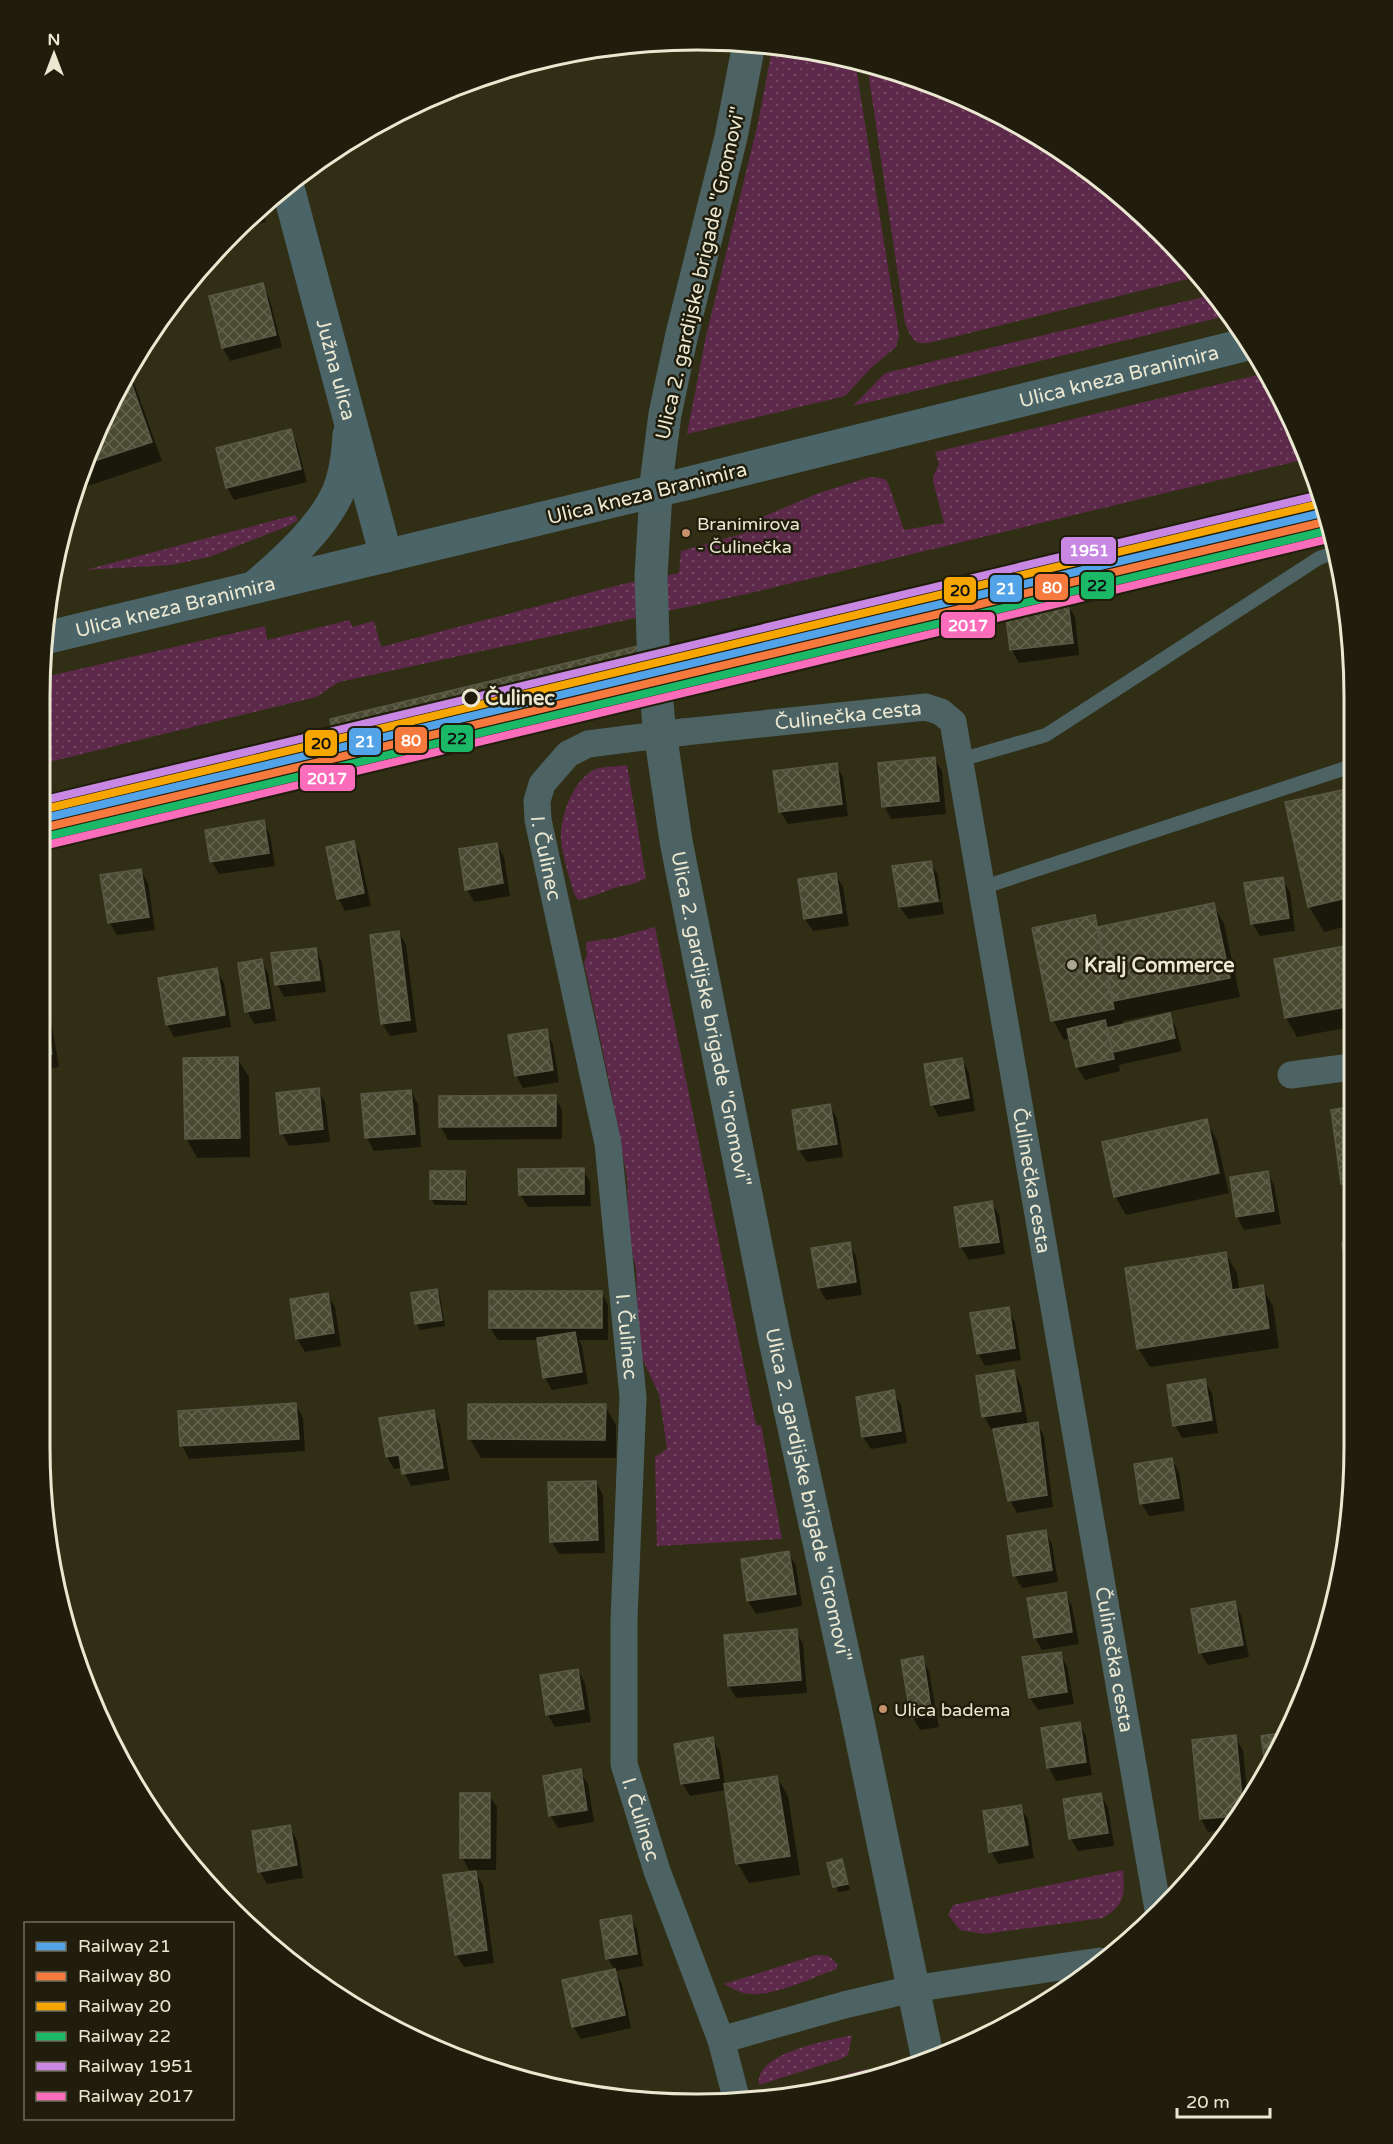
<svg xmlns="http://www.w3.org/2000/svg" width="1393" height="2144" font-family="'Varela Round',sans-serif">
<defs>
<pattern id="grass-dots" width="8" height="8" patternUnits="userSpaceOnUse" patternTransform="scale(1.5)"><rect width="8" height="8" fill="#5d294a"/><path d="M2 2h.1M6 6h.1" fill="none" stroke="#744863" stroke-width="1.8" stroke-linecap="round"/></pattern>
<pattern id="building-cross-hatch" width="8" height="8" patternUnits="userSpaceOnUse" patternTransform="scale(1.5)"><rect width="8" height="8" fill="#4a4a32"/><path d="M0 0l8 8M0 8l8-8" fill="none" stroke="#64644f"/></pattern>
</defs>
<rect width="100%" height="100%" fill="#312e16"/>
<path fill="url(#grass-dots)" d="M773 44 782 45 855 61 899 336 896 347 872 367 845 396 687 434 706 336 758 123Z
M867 64 908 74 1025 127 1130 202 1200 276 949 338C924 343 915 352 905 323Z
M1216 294 1230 315 853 406 884 374 889 372Z
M1266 373 1286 405 1306 459 751 593 339 682 316 697 45 763V677L265 626 267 640 350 620 352 627 374 621 381 647 623 584 679 573 681 551 745 533 743 525 819 493 870 477 885 479 888 483 904 530 944 523 933 481 934 474 939 464 935 452Z
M295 515 298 520 288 526 209 557 171 565 85 570Z
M627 765 646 878C631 887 623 884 609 890 599 894 589 898 578 900L574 893C569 876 562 856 561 838 560 816 575 774 599 768 608 766 618 767 627 765Z
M655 927 756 1425H761L782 1539 657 1546 655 1457 667 1449 659 1394 639 1352 636 1269 629 1238 627 1178 611 1090 584 962 587 956 586 942 614 938Z
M1123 1870C1125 1896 1125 1904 1103 1918L984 1934 960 1930 948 1915 953 1905Z
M816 1955 829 1956 837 1964V1969C813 1977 776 1996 750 1994 740 1993 732 1989 724 1984Z
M852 2035 848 2055 841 2059 759 2085C754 2052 829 2041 852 2035Z
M866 2069 877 2075 878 2078 867 2083 782 2099 765 2100V2098L770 2095Z"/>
<path fill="#0007" d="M262 206 266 222 238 230Z
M262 285 269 297 282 347 230 361 223 348 210 297Z
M130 372 162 461 79 489 75 482 107 406Z
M290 431 297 444 307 482 234 500 227 487Z
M1067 604 1075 617 1079 655 1019 663 1012 650 1007 611Z
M646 645 653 669 339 743 336 737Z
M934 758 942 771 946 814 891 819 884 806Z
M836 765 843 777 848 816 788 824 780 811Z
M1352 789 1351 925 1324 932 1309 906Z
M263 822 270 835 275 866 219 874 212 862 207 831Z
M353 843 360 855 371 906 345 911 338 898Z
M497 845 504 857 510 896 474 902 467 889Z
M930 862 938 875 941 899 903 905V908L942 902 944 914 908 919 900 907Z
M141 871 148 883 155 930 117 935 110 923Z
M835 874 843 887 849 926 813 931 805 919Z
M1282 879 1290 892 1295 931 1260 936 1252 923Z
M1213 904 1224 924 1240 997 1123 1021 1124 1025 1169 1015 1176 1028 1182 1051 1119 1065 1120 1071 1085 1080 1077 1067 1071 1038 1064 1040 1053 1020 1094 917 1101 928Z
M399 933 406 945 417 1032 390 1036 382 1023Z
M1351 946V1027L1297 1037 1286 1018 1276 961Z
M315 949 322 962 326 992 284 997 277 984Z
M261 961 268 973 276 1021 254 1024 247 1011Z
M216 970 224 983 231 1027 174 1037 167 1024Z
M45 1000 49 1008 59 1067 45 1069Z
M546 1031 553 1044 559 1082 523 1088 516 1075Z
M237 1058 249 1077 250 1157 197 1158 186 1138Z
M962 1060 969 1073 975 1111 939 1117 932 1104Z
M318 1090 325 1102 330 1142 289 1146 282 1133Z
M411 1091 418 1104 421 1147 374 1151 367 1138Z
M555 1097 562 1110V1139L448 1140 441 1127V1098Z
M829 1105 837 1118 843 1157 807 1162 799 1150Z
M1350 1109V1196L1342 1184 1333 1111Z
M1206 1121 1217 1140 1229 1193 1126 1215 1115 1196Z
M583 1170 590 1182 591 1206 528 1207 520 1194Z
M1267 1172 1274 1185 1281 1224 1244 1230 1237 1217 1231 1178Z
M464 1173 467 1179V1205H435L431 1199Z
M991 1202 999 1215 1005 1254 969 1260 961 1247Z
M849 1243 856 1256 862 1295 826 1300 819 1288Z
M1226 1254 1237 1273 1239 1290 1262 1287 1273 1306 1279 1348 1150 1367 1138 1348Z
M437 1290 440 1296 445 1326 420 1330 417 1324 412 1295Z
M601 1292 608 1305V1340H579L582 1346 588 1384 552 1390 545 1378 539 1340H498L490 1328Z
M327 1294 335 1307 341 1346 305 1352 297 1339 291 1300Z
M1008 1309 1015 1322 1021 1360 985 1366 978 1353Z
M1014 1372 1021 1385 1028 1425 1037 1423 1044 1436 1053 1507 1017 1513 1010 1500 995 1428 991 1429 984 1416Z
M1205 1381 1212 1393 1218 1433 1182 1438 1175 1425Z
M893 1392 901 1405 907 1443 871 1449 863 1437Z
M296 1405 303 1418 305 1451 189 1459 182 1446Z
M605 1406 616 1425V1458H481L470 1439Z
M433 1411 440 1424 450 1480 411 1486 402 1468 394 1469 387 1457Z
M1172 1459 1179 1472 1185 1511 1149 1516 1142 1504Z
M596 1482 603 1495 605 1553 559 1554 552 1542Z
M1045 1531 1052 1544 1058 1582 1022 1588 1015 1576Z
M789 1553 796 1566 802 1606 756 1614 748 1601 742 1560Z
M1065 1593 1072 1606 1079 1644 1042 1650 1035 1638Z
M1234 1603 1241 1615 1249 1657 1208 1665 1200 1652Z
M796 1631 803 1644 807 1693 736 1698 729 1686Z
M1060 1653 1067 1666 1074 1704 1038 1710 1030 1698Z
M922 1658 929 1671 939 1727 920 1730 913 1718Z
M578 1670 585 1683 591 1722 555 1727 548 1715Z
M1079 1723 1086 1736 1092 1775 1056 1781 1049 1768 1043 1729Z
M1235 1737 1243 1750 1248 1802 1227 1830 1208 1832 1201 1819 1193 1741Z
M712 1739 720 1752 725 1785 777 1777 788 1796 800 1875 749 1883 738 1864 726 1790 690 1796 682 1783Z
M580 1771 588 1784 594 1822 558 1828 550 1815Z
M1100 1794 1108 1807 1114 1846 1078 1851 1071 1839Z
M489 1795 497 1807 496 1870H469L462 1857Z
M1020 1807 1028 1819 1034 1858 998 1864 991 1851Z
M289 1827 297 1840 303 1878 267 1884 260 1871Z
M841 1861 850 1890 838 1892 829 1864Z
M475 1872 483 1885 494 1963 464 1967 456 1954Z
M630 1917 637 1929 643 1966 615 1971 608 1958Z
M614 1971 622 1984 631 2028 581 2039 573 2026Z"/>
<path fill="url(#building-cross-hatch)" stroke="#585945" stroke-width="1.5" d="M263 283 276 335 222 348 209 296Z
M128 374 152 442 82 465 107 406Z
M291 429 301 469 226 488 216 448Z
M1068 602 1073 643 1010 650 1005 610Z
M647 644 651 663 334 738 330 719Z
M935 757 939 801 882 807 878 763Z
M837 763 842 804 779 812 773 771Z
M1352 788 1351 897 1308 907 1285 802Z
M264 820 269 853 210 862 205 830Z
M354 841 364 893 337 899 326 847Z
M497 843 503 883 465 890 459 849Z
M931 861 938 901 899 907 892 866Z
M141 869 149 917 108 923 100 875Z
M836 873 842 913 804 919 798 879Z
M1283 877 1289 918 1251 924 1244 883Z
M1214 903 1230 978 1113 1001 1097 927Z
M1095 915 1114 1009 1051 1021 1032 928Z
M399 931 410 1020 381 1024 370 935Z
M1351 945V1006L1285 1018 1274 959Z
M316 948 320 980 275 985 271 953Z
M262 959 270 1008 245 1012 238 963Z
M217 968 225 1015 166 1025 158 978Z
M45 1006 52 1054 45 1055Z
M1170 1013 1175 1038 1113 1052 1107 1028Z
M1105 1020 1114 1059 1076 1067 1067 1029Z
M547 1029 553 1070 515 1076 508 1035Z
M238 1057 240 1138 185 1139 183 1058Z
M962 1058 969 1098 931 1105 924 1064Z
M319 1088 323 1129 280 1134 276 1093Z
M411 1090 415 1134 365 1138 361 1094Z
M556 1095V1126L439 1127V1096Z
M830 1104 837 1144 798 1150 792 1110Z
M1350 1107V1183L1341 1184 1331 1110Z
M1207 1119 1219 1173 1114 1197 1102 1142Z
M584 1168V1194L519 1195 518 1169Z
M430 1171H465V1200L430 1199Z
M1268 1171 1274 1211 1236 1217 1230 1177Z
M992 1201 999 1242 960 1247 954 1207Z
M850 1242 856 1282 818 1288 811 1248Z
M1350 1242V1284H1348L1342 1243Z
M1226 1252 1232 1290 1263 1285 1269 1328 1137 1349 1125 1268Z
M437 1289 442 1320 415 1324 411 1293Z
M489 1291H602V1328H489Z
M328 1293 334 1333 296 1339 290 1299Z
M1009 1307 1015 1348 977 1354 970 1313Z
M575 1332 582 1372 543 1378 537 1338Z
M1014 1370 1021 1411 982 1417 976 1376Z
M1205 1379 1212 1420 1173 1426 1167 1385Z
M894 1390 901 1431 862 1437 856 1397Z
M296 1403 299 1439 180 1446 178 1411Z
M468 1404H606L605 1440 468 1439Z
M434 1410 443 1468 402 1474 399 1455 386 1457 379 1418Z
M1038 1422 1047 1495 1008 1501 993 1429Z
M1172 1458 1179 1498 1140 1504 1134 1464Z
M596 1481 598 1540 550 1542 548 1482Z
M1046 1530 1052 1570 1013 1576 1007 1536Z
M789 1551 796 1594 747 1601 741 1559Z
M1066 1592 1072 1632 1034 1638 1027 1598Z
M1235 1601 1243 1645 1199 1653 1191 1609Z
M797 1629 801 1680 728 1686 724 1635Z
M1061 1652 1067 1692 1029 1698 1022 1657Z
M923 1656 932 1715 911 1718 901 1660Z
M578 1669 584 1709 546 1715 540 1675Z
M1080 1722 1086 1762 1047 1768 1041 1728Z
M1288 1732 1267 1775 1261 1736Z
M1236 1735 1243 1808 1238 1816 1200 1819 1192 1740Z
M713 1737 719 1778 681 1784 674 1744Z
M581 1769 587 1810 549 1816 543 1776Z
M777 1776 790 1856 736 1864 724 1784Z
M460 1793H490V1858H460Z
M1101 1793 1108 1833 1069 1839 1063 1799Z
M1021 1805 1028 1845 989 1852 983 1811Z
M290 1825 297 1865 258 1872 252 1831Z
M842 1859 848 1884 833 1887 827 1863Z
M476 1871 487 1950 455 1955 443 1875Z
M631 1915 637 1954 606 1959 600 1920Z
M615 1969 625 2015 572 2027 562 1980Z"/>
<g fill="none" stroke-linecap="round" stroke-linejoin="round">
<path stroke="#4d6263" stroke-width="14" d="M960 760 1046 735 1319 558 1336 552
M981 888 1352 766"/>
<g stroke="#4d6263" stroke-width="27">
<path id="s1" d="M684 732 926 707 941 712 953 722 1158 1910"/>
<path id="s2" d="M627 739 588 744 568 754 542 784 537 801 538 820 608 1144 633 1397 624 1620V1764L657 1871 721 2040 737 2101"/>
<path d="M1291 1075 1351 1067"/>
<path d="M721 2040 844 2005 912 1989 1100 1961"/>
</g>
<path stroke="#4d6263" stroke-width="33" id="s3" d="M749 44 731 137 682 334 665 414 657 476 651 576 654 670 659 725 676 841 774 1336 855 1707 928 2060"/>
<g stroke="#4b6468" stroke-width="33">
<path id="s4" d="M287 184 386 556"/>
<path id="s5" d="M685 484 1248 344"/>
<path d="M257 585C286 560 324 526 339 490 346 472 348 453 349 435"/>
<path id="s6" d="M45 638 630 497"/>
</g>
<path stroke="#606a64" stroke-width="4.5" stroke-dasharray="3 6" stroke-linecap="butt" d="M1182 547 1330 521"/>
<path stroke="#4d6263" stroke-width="27" d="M627 739 684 732"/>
<path stroke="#4b6468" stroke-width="33" d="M630 497 685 484"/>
<g stroke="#201d0c" stroke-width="12">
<path id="rail-1" d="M45 818 1326 512"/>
</g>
<g stroke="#201d0c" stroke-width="12">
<path id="rail-2" d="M47 827 1328 521"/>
</g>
<g stroke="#201d0c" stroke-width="12">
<path id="rail-3" d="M45 809 1323 503"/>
</g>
<g stroke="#201d0c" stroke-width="12">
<path id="rail-4" d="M49 836 1330 530"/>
</g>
<g stroke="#201d0c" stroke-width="12">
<path id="rail-5" d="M45 800 1320 495"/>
</g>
<g stroke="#201d0c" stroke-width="12">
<path id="rail-6" d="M51 844 1332 538"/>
</g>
<use href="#rail-1" stroke="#53a3e8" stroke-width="8"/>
<use href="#rail-2" stroke="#f6793e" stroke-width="8"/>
<use href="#rail-3" stroke="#f7a600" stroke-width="8"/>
<use href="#rail-4" stroke="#1ab867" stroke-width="8"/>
<use href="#rail-5" stroke="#c787e3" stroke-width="8"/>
<use href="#rail-6" stroke="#fb6dba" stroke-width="8"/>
</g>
<g fill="#c7916a" stroke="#201d0c" stroke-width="2">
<circle cx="686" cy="533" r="5"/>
<circle cx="883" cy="1709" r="5"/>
</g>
<circle fill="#201d0c" stroke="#ebe8d2" stroke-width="3" cx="471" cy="698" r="8"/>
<circle fill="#aaa790" stroke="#201d0c" stroke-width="2" cx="1072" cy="965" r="6"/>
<g text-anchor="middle" stroke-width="5" stroke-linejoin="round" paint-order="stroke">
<g font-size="18" fill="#ebe8d2" stroke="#201d0c" text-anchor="start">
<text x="697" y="530">Branimirova<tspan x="697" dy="23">- Čulinečka</tspan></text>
<text x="894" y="1716">Ulica badema</text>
</g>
<g font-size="20" fill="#ebe8d2" stroke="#201d0c">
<text transform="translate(700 273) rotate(-77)" y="7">Ulica 2. gardijske brigade "Gromovi"</text>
<text dy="7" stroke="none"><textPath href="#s4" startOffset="192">Južna ulica</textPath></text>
<text dy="7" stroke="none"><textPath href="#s5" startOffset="447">Ulica kneza Branimira</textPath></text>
<text transform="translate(647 493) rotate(-14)" y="7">Ulica kneza Branimira</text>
<text dy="7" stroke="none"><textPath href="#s6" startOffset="134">Ulica kneza Branimira</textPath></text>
<text dy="7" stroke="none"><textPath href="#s1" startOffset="165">Čulinečka cesta</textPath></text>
<text dy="7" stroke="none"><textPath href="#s2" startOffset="177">I. Čulinec</textPath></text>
<text dy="7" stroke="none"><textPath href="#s3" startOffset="990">Ulica 2. gardijske brigade "Gromovi"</textPath></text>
<text dy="7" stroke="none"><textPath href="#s1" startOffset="740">Čulinečka cesta</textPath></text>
<text dy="7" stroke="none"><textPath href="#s2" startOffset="663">I. Čulinec</textPath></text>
<text dy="7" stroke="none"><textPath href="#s3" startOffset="1476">Ulica 2. gardijske brigade "Gromovi"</textPath></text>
<text dy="7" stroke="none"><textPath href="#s1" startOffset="1226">Čulinečka cesta</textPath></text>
<text dy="7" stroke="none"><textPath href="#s2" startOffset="1149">I. Čulinec</textPath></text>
</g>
<g font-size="20" font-weight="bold" fill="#ebe8d2" stroke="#201d0c" text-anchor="start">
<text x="485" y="705">Čulinec</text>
</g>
<g font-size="20" font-weight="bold" fill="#ebe8d2" stroke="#201d0c" text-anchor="start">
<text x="1084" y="972">Kralj Commerce</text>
</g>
</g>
<path d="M0 0H1393V2144H0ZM697 50H697A647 647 0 0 1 1344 697V1447A647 647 0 0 1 697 2094H697A647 647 0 0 1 50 1447V697A647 647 0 0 1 697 50Z" fill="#201d0c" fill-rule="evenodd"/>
<path fill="none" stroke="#ebe8d2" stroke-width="3" d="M697 50H697A647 647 0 0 1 1344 697V1447A647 647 0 0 1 697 2094H697A647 647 0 0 1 50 1447V697A647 647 0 0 1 697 50Z"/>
<g stroke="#201d0c" stroke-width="2">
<rect x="1060" y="536" width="57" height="29" rx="6" fill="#c787e3"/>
<rect x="1080" y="571" width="35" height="29" rx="6" fill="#1ab867"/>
<rect x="1034" y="573" width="35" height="28" rx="6" fill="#f6793e"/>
<rect x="989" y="574" width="34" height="29" rx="6" fill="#53a3e8"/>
<rect x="943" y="576" width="34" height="28" rx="6" fill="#f7a600"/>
<rect x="940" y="611" width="56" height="28" rx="6" fill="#fb6dba"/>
<rect x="440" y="724" width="34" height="29" rx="6" fill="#1ab867"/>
<rect x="394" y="726" width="34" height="28" rx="6" fill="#f6793e"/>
<rect x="348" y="727" width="34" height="29" rx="6" fill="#53a3e8"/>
<rect x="304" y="729" width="34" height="28" rx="6" fill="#f7a600"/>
<rect x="299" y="764" width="57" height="28" rx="6" fill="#fb6dba"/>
</g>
<g font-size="16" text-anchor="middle" font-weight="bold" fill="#fff">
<text x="1089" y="556">1951</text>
<text x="1052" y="593">80</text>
<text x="1006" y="594">21</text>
<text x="968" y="631">2017</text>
<text x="411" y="746">80</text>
<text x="365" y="747">21</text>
<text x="327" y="784">2017</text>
</g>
<g font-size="16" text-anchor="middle" font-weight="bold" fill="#111">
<text x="1097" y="591">22</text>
<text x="960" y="596">20</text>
<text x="457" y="744">22</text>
<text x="321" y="749">20</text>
</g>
<rect x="24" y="1922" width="210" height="198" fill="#201d0c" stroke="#716e5b" stroke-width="1.5"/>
<rect x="36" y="1942" width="30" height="9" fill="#53a3e8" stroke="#716e5b" stroke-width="1.5"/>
<text x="78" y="1952" font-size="18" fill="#ebe8d2">Railway 21</text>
<rect x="36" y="1972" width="30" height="9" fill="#f6793e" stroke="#716e5b" stroke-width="1.5"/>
<text x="78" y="1982" font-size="18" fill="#ebe8d2">Railway 80</text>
<rect x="36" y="2002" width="30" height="9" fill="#f7a600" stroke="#716e5b" stroke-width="1.5"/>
<text x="78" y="2012" font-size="18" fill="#ebe8d2">Railway 20</text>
<rect x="36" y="2032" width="30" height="9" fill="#1ab867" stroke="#716e5b" stroke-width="1.5"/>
<text x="78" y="2042" font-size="18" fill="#ebe8d2">Railway 22</text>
<rect x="36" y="2062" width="30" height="9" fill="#c787e3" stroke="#716e5b" stroke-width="1.5"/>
<text x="78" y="2072" font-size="18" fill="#ebe8d2">Railway 1951</text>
<rect x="36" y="2092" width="30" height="9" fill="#fb6dba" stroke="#716e5b" stroke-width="1.5"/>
<text x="78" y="2102" font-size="18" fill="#ebe8d2">Railway 2017</text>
<g transform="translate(54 54)" stroke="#201d0c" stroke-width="4.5" paint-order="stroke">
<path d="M0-4.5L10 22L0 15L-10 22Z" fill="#ebe8d2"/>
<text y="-9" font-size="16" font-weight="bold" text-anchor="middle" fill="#ebe8d2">N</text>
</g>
<path d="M1177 2108v9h93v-9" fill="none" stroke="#ebe8d2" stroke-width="3"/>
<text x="1186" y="2108" font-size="18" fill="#ebe8d2" stroke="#201d0c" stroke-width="4.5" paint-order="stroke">20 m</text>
</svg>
